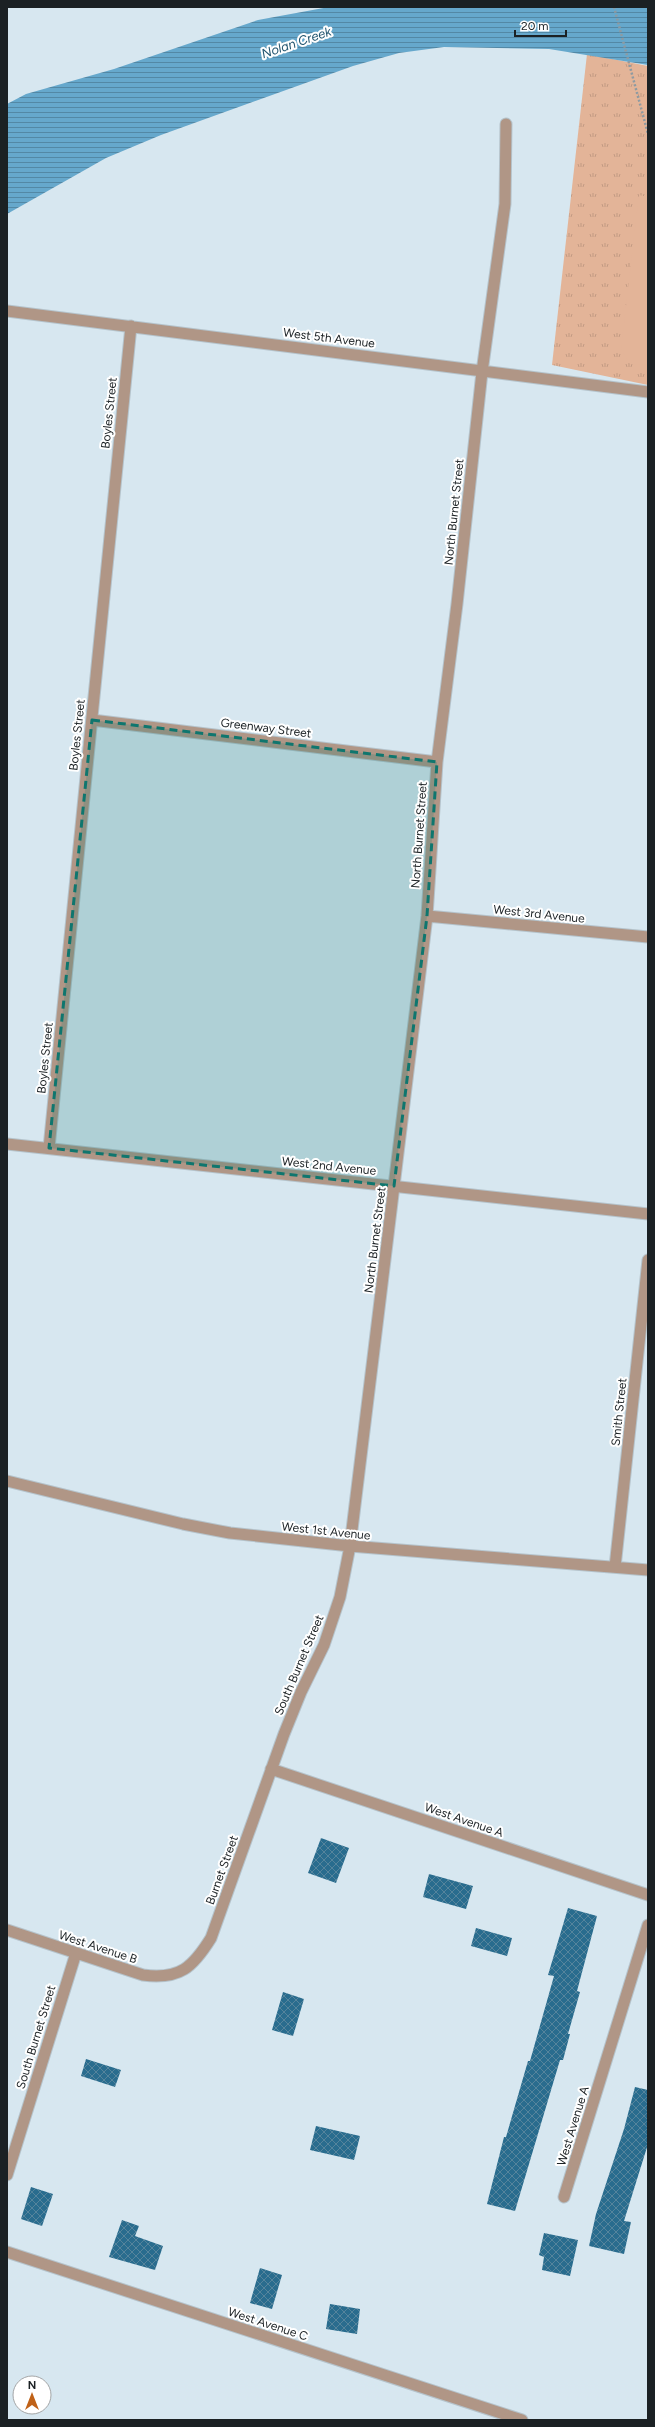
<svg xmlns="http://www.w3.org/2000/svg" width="655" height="2427" font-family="Figtree,sans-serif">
<defs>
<pattern id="grass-tufts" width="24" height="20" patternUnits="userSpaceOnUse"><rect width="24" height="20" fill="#e3b498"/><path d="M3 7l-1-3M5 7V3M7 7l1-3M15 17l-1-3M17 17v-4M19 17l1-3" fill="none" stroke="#c29a83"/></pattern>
<pattern id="water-rules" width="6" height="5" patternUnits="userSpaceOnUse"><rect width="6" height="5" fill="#66a8cc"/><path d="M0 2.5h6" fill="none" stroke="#5388a5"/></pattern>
<pattern id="building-cross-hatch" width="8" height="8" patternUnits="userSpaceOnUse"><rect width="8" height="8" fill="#296c8e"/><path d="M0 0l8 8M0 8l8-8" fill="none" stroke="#55849c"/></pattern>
</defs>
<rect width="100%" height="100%" fill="#d7e7f0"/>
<path fill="url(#grass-tufts)" d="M587 54 648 66V385L552 365Z"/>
<path fill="#e3b498" d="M639 195 648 197V365L630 364 621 349Z"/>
<path fill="url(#water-rules)" d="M329 7H648V65L549 49 444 47 399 53 353 66 161 135 106 158 7 214V104L26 94 114 69 258 20Z"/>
<path fill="url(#building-cross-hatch)" d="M321 1838 349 1848 336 1883 308 1873Z
M429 1874 473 1886 466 1909 423 1897Z
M568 1908 597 1916 577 1991 580 1992 568 2034H570L563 2060H560L515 2211 487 2204 504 2137H506L528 2061H530L554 1976 548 1975Z
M476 1928 512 1938 507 1956 471 1946Z
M283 1992 304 1999 293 2036 272 2030Z
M86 2059 121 2070 115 2087 81 2076Z
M635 2087 648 2090V2144L624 2221 631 2222 624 2254 589 2246 596 2214 624 2129Z
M316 2126 360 2136 354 2160 310 2150Z
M31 2187 53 2194 42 2226 21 2219Z
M122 2220 139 2226 135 2236 163 2246 155 2270 109 2257Z
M544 2233 578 2240 570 2276 542 2270 544 2257 539 2255Z
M260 2268 282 2275 272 2309 250 2303Z
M330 2304 360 2309 357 2334 326 2329Z"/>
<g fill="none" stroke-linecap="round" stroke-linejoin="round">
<g stroke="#b5c3cb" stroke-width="13">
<path id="minor" d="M7 311 648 392
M92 720 437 762
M427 916 648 937
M49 1148 131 326
M7 1481 183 1524 230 1533 350 1546 648 1570
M615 1567 648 1260
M271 1769 648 1895
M7 1930 143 1975C180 1980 193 1967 211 1938L284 1734 301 1692 324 1645 340 1597 350 1546 427 916 437 762 457 604 482 372 505 204 506 124
M7 2175 76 1953
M564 2197 648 1925
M7 2252 522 2420"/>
</g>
<g stroke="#b5c3cb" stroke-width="13">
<path id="tertiary" d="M7 1144 648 1214"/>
</g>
<path stroke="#8e9aa1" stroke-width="2.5" stroke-dasharray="2 2" stroke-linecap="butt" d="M614 7 648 134"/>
<use href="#minor" stroke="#b09686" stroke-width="11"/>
<use href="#tertiary" stroke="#b09686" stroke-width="11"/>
</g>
<path fill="#0f766e" fill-opacity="0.2" stroke="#0f766e" stroke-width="3" stroke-dasharray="8 5" stroke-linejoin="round" d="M92 720 437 762 427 916 394 1186 49 1148Z"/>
<g text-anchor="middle" stroke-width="4" stroke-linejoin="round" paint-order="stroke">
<g font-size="12" fill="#1b2124" stroke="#fff">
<text transform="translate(329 338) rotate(7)" y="4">West 5th Avenue</text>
<text transform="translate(109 413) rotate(-84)" y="4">Boyles Street</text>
<text transform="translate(454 512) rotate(-84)" y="4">North Burnet Street</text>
<text transform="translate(266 728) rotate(7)" y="4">Greenway Street</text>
<text transform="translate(77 735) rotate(-84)" y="4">Boyles Street</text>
<text transform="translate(419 835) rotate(-86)" y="4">North Burnet Street</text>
<text transform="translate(539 914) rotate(6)" y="4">West 3rd Avenue</text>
<text transform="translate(45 1058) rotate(-84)" y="4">Boyles Street</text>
<text transform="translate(329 1166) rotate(6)" y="4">West 2nd Avenue</text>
<text transform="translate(375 1240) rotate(-83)" y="4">North Burnet Street</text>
<text transform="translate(619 1412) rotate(-84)" y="4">Smith Street</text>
<text transform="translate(326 1531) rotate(6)" y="4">West 1st Avenue</text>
<text transform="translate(299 1665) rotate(-67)" y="4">South Burnet Street</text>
<text transform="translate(464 1820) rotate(19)" y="4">West Avenue A</text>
<text transform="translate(222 1870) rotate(-70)" y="4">Burnet Street</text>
<text transform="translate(98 1947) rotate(18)" y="4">West Avenue B</text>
<text transform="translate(36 2037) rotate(-73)" y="4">South Burnet Street</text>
<text transform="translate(573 2126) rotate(-73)" y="4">West Avenue A</text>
<text transform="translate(268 2324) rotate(18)" y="4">West Avenue C</text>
</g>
<g font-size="13" font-style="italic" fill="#235670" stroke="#fff">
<text transform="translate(296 42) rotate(-19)" y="5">Nolan Creek</text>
</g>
</g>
<rect width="655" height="2427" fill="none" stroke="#1b2124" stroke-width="16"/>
<g transform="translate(32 2395)"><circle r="19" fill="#ffffff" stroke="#a4a6a7"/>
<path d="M0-3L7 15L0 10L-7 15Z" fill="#c06218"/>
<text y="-6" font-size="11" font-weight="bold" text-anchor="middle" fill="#1b2124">N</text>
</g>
<path d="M515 30v6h51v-6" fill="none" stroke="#1b2124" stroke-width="2"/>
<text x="521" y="30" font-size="12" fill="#1b2124" stroke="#ffffff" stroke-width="3" paint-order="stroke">20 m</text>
</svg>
